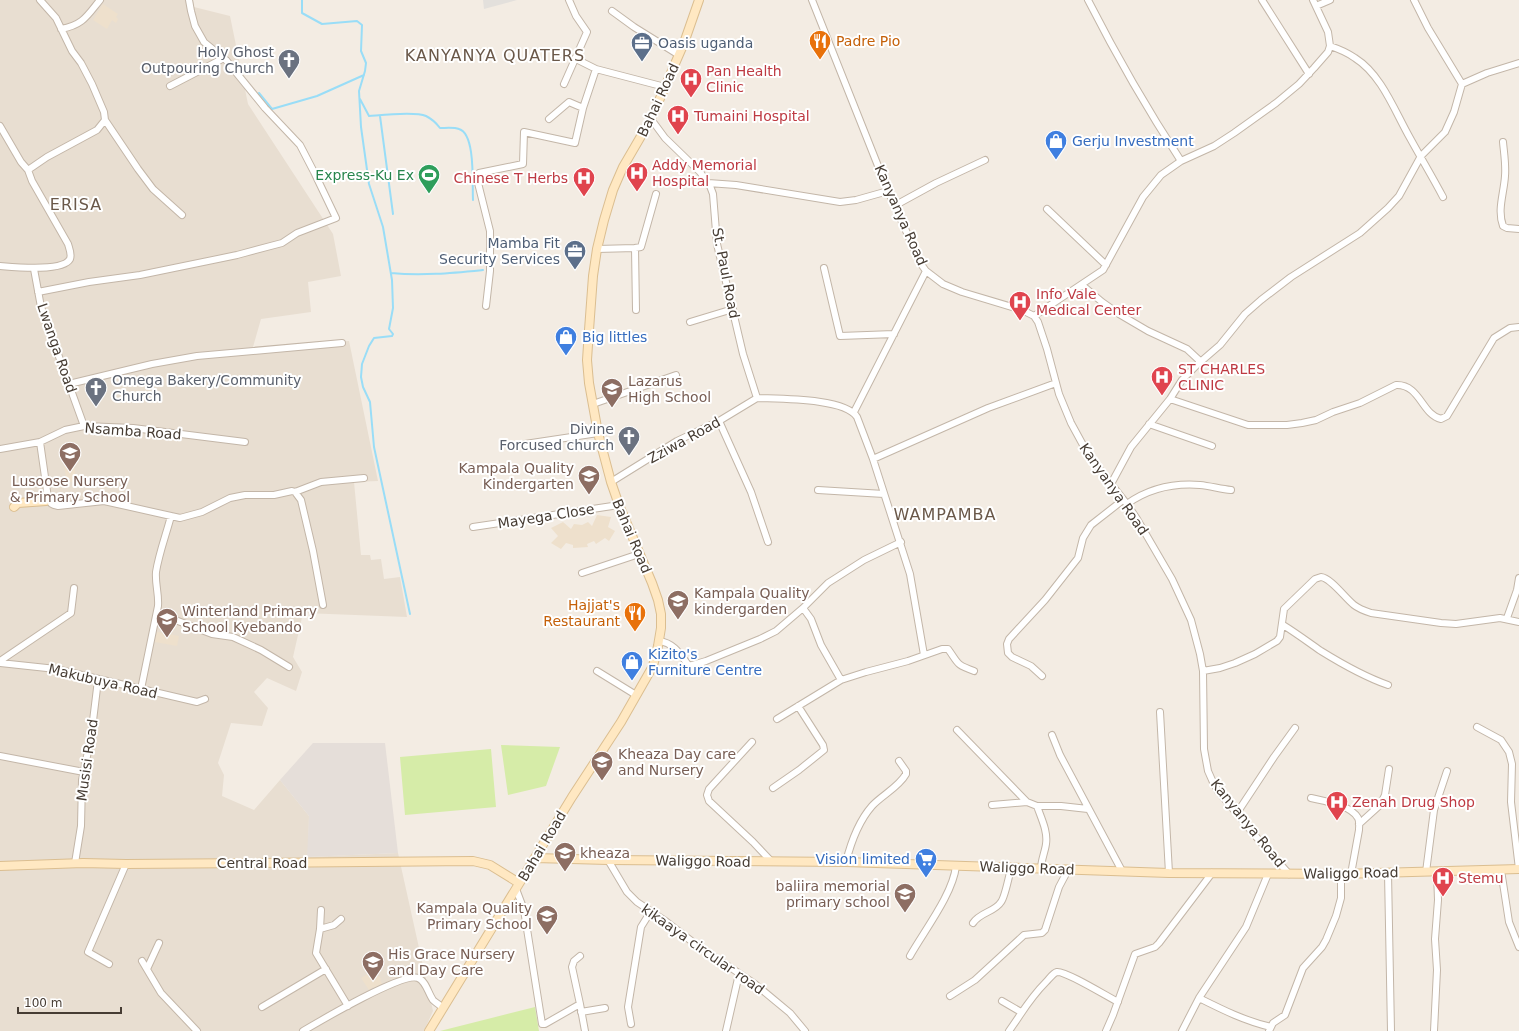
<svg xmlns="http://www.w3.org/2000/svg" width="1519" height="1031" font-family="'DejaVu Sans',sans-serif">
<rect width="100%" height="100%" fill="#f3ece3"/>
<path fill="#e8ded1" d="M0 0H193L194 7 230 16 248 104 333 234 341 276 308 282 311 312 261 319 253 347 349 341 378 481 354 482 361 555H370L371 560 381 559 384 579 400 577 407 617 303 613 293 657 302 672 296 691 267 678 254 692 268 708 262 726 231 723 218 763 224 775 222 796 254 810 280 780 309 816 308 857 398 853 433 1011 424 1031H0Z"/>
<path fill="#e5ded9" d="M313 743H385L398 853 307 857 309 816 280 780Z"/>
<path fill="#eee0cc" d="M103 4 118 14 116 17 118 19 116 23 112 20 107 29 93 20Z
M74 465 76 479 73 482 67 481 64 466Z
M597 515 611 517 608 527 615 531 609 541 605 538 596 544 594 541 587 544 588 547 573 548V545L566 543 561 549 551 543 558 536 551 528 563 522 571 529 574 524 582 525 588 522 592 526Z
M157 632 179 636 177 646 155 642Z
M371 972 373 975 370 978 377 974 381 979 380 980 382 984 375 989 373 987 369 990 361 978Z"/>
<path fill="#d6eca8" d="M501 745 560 747 546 786 508 795Z
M491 749 496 807 405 815 400 757Z
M535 1007 539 1031H440Z"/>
<path fill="#e3e0dc" d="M483 0H517L484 9Z"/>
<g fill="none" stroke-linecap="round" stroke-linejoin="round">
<path stroke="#99ddf7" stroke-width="2" d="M302 0V13L322 24 357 21 362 25 361 51 366 63 365 71 359 91 361 127 369 184 383 227 392 280 393 308 389 329 393 334 392 336 374 338 369 346 362 364 361 377 363 387 370 402 374 447 410 614
M259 93 272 109 317 96 364 75
M360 99 369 116C382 115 415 111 426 116 432 119 437 124 440 128 446 128 454 127 459 129 476 134 472 185 473 200
M380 116 393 214
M391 273C422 276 452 273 483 270"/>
<g stroke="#c3b6a8" stroke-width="8">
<path id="street" d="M812 0 888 191 921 264 926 271 943 284 962 292 1022 310 1034 316 1038 322 1047 349 1059 394 1071 423 1089 456 1127 504 1137 519 1172 579 1191 620 1200 654 1203 671 1204 749 1208 771 1212 780 1218 791 1258 839 1289 874
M1088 0C1116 55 1147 109 1181 161
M1262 0 1309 74
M1316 6 1330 0
M612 11 634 27 679 55
M61 29C83 25 87 16 100 0
M1330 46C1339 49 1348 53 1355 58 1382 75 1395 112 1410 138 1421 158 1433 178 1443 197
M576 59 596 69 665 87
M564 84 587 32 576 16 569 0
M1462 84 1487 73 1519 63
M170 86 224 58
M549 119 569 102 583 108
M651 119 665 138 700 172 710 186 713 194 717 244 722 265 743 354 757 398
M105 120 138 169 153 189 182 215
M0 126 21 162 28 170 32 181 68 244C69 248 72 254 70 259 63 272 13 267 0 266
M1503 142C1504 153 1506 165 1505 176 1504 193 1497 210 1503 226L1507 228 1519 229
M28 170 47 157 97 130 105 120 104 112 92 84 81 63 72 51 56 18 40 0
M708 183 736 185 840 202 856 200 888 191
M894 206 936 183 985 160
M1047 209 1106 265
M635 248 641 247 656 194
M597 249 635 248 636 310
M824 268 840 336 894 334
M34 269 41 307 84 426
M1082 285 1102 302 1119 314 1148 331 1187 349 1201 362
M38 292 89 282 140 275 237 255 282 243 297 233 336 218 314 172 300 145 265 108 226 60 204 42 195 26 191 11 189 0
M486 306 490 271V231L476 175 479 173 523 164 524 132 575 143 583 108 596 69
M1034 316 1103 270 1143 197 1161 175 1181 161 1214 146 1234 133 1276 103 1299 84 1314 68 1328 52 1330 46 1328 32 1313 0
M690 322 733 309
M69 384 152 364 197 356 342 343
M757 398C780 399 845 398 857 417L873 459 910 574 924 655
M1170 399 1248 425H1287L1302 423 1316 420 1333 412 1360 403 1396 385C1420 384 1422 415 1441 419L1447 416 1494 338 1510 328 1519 327
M593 404 676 375
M854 412 926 271
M719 421 751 492 768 542
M1149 424 1212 446
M40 442 48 498C50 504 52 505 58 506L104 501 180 518 202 512 230 498 245 495H274L292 491 295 492 321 482 364 478
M525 444 598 433
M0 449 40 442 65 430 84 426 133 428 245 442
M873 459 988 408 1056 383
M611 482 677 441 719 421 757 398
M1111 484 1131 447 1170 399 1182 380 1198 364 1220 345 1245 314 1261 300 1291 277 1360 233 1388 208 1399 196 1421 156 1445 132 1454 112 1462 84 1428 28 1414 0
M818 490 884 494
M295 492 301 500 313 551 323 605
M1127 504C1148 489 1174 483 1200 485 1210 486 1221 489 1231 490
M473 527 619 505
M582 573 639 554
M803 608 811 619 821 645 841 680
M157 613 212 634 233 637 261 650 289 667
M1507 618 1517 590 1519 578
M1283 625C1296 633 1308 642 1321 651 1342 664 1365 677 1388 685
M659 641C674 643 680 654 689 666L706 661 760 639 776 631 803 608 828 583 864 560 901 542
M0 661 71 613 74 588
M0 663 56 669 197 702 205 699
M597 671 636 695
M1203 671 1220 668 1235 663 1255 654 1277 641 1280 637 1284 609 1315 579 1321 577C1331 578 1345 598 1354 605 1359 609 1365 611 1371 613L1441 623 1456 624 1500 618 1519 622
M1042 676 1031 666 1012 657 1008 653 1007 644 1009 639 1045 600 1078 558 1083 538 1091 525 1123 500
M141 689 158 606C159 594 155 584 156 572 159 553 166 535 171 516
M1160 712 1169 873
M777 719 841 680 866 672 908 661 942 649H948C959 664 955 664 974 671
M1477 727 1501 740 1509 752 1512 764 1511 802 1519 869
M957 730 1027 802 1037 806H1061L1088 809
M1052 735 1060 755 1122 871
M752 742 709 789 707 795 709 801 753 842 771 861
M0 756 84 772
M773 788 799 770 824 750 823 745 798 706
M1311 798C1324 801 1351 805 1358 818 1360 822 1359 826 1359 830L1351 874
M992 805 1027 802
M1037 806C1041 818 1048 831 1046 844 1045 852 1041 860 1041 869
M1237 813 1274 757 1295 728
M1359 824 1380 805 1385 795 1389 769
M608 860 627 892 637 902 664 920 694 943 755 984 790 1013 805 1031
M846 862C851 842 858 822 872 806 882 795 899 787 906 774V771L899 761
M75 863 81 826 82 780 91 737 98 680
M1501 870 1509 922 1519 947
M1426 872 1434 810 1447 771
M1388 873 1391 1031
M516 889 524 910 542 1024H545L580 1004 572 967 574 961 580 956
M321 910 320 929 316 953 348 1006
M973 923C980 912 995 912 1001 902 1005 897 1009 876 1011 868
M320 929 334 925 341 919
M910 956C924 931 953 894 956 866
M142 961 161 993 197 1031
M109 964 88 952 126 864
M147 969 159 943
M950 996 975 980 1024 935 1042 933 1045 930 1059 887 1068 870
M1199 998C1223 1010 1245 1021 1271 1027
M1002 1001 1021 1012
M580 1004 585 1031
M262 1007 326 969
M581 1012 605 1008
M631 1024 628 1007 641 927 651 911
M303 1031C320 1021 403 972 418 978 426 981 428 993 433 1000 436 1003 440 1005 443 1008
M726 1031 739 974
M1009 1031C1022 1013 1029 999 1046 982 1049 979 1053 973 1057 972 1066 971 1108 997 1118 1002
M1106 1031 1113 1015 1135 954 1155 947 1159 943 1212 873
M1182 1031 1199 998 1246 927 1268 874
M1269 1031 1273 1023 1285 1015 1303 968 1322 947 1326 940 1336 916 1341 898V874
M1434 1031 1437 970 1435 939 1438 900 1437 872"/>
</g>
<g stroke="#dbbe90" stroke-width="10">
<path id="secondary" d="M14 507 18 503 46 501 48 498
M535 858 608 860 846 862 1169 873 1341 874 1519 869
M0 866 83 863 126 864 473 861 490 865 519 883
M429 1031 572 797 621 722 653 666 658 646 661 628V614L658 600 652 583 619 505 611 482 598 433 589 383 587 360 589 330 593 276 597 249 604 220 613 190 623 167 651 119 684 43 699 0"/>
</g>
<use href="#street" stroke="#fff" stroke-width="6"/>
<use href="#secondary" stroke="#ffe8c2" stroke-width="8"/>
</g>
<defs>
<g id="restaurant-pin" transform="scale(1.15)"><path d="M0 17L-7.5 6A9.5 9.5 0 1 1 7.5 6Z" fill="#e8710a" stroke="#fff"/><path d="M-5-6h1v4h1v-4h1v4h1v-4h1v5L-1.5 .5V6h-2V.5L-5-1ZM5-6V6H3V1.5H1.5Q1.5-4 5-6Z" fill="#fff"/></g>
<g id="office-pin" transform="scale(1.15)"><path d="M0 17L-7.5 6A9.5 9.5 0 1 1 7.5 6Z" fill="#5c6f8a" stroke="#fff"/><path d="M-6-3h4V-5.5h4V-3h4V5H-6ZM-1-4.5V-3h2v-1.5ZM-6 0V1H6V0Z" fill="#fff"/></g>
<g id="church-pin" transform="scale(1.15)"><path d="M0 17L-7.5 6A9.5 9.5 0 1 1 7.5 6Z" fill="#6b7280" stroke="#fff"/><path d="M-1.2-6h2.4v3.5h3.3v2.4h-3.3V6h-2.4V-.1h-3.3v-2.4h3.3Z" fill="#fff"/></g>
<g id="hospital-pin" transform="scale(1.15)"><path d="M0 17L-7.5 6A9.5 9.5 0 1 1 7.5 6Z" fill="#e0444e" stroke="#fff"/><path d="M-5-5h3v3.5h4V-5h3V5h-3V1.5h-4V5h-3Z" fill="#fff"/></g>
<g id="shop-pin" transform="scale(1.15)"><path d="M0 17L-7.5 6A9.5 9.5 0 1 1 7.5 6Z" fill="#3f7fe0" stroke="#fff"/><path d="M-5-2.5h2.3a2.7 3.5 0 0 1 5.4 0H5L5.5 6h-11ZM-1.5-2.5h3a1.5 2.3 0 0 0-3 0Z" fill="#fff"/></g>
<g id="stadium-pin" transform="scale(1.15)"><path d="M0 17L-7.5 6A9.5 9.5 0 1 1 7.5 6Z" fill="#2e9e5b" stroke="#fff"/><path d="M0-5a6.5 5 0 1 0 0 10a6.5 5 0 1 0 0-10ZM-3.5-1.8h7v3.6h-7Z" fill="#fff"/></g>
<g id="school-pin" transform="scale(1.15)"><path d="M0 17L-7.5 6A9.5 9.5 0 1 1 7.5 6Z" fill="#8d6e63" stroke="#fff"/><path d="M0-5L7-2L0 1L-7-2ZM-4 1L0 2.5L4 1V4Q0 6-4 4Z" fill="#fff"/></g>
<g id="supermarket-pin" transform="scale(1.15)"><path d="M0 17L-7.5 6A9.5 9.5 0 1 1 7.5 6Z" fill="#3f7fe0" stroke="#fff"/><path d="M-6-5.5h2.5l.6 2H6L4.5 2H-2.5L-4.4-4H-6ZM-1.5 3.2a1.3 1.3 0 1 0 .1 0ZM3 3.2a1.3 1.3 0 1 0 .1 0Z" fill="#fff"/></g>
</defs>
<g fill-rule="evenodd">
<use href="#restaurant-pin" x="820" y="41"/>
<use href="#office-pin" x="642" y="43"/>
<use href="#church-pin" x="289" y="60"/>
<use href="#hospital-pin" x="691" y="79"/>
<use href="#hospital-pin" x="678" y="116"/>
<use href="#shop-pin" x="1056" y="141"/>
<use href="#hospital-pin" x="637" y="173"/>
<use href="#stadium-pin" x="429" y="175"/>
<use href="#hospital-pin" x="584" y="178"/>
<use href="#office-pin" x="575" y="251"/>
<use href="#hospital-pin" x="1020" y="302"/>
<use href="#shop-pin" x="566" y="337"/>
<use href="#hospital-pin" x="1162" y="377"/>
<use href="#church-pin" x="96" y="388"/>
<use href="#school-pin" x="612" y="389"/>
<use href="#church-pin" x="629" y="437"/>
<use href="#school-pin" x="70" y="453"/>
<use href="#school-pin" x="589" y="476"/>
<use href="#school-pin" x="678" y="601"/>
<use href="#restaurant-pin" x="635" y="613"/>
<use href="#school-pin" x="167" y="619"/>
<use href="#shop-pin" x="632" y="662"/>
<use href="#school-pin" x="602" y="762"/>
<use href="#hospital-pin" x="1337" y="802"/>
<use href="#school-pin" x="565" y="853"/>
<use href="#supermarket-pin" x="926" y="859"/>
<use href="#hospital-pin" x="1443" y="878"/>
<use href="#school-pin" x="905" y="894"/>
<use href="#school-pin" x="547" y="916"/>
<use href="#school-pin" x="373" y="962"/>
</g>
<g text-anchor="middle" stroke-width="4" stroke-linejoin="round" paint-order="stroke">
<g font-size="14" fill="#c56008" stroke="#fff" text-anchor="start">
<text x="836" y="46">Padre Pio</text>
<text x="620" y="610" text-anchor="end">Hajjat's<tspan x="620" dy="16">Restaurant</tspan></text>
</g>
<g font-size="14" fill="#4e5e75" stroke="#fff" text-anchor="start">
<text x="658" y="48">Oasis uganda</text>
<text x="560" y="248" text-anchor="end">Mamba Fit<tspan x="560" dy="16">Security Services</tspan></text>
</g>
<g font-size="14" fill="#5b616d" stroke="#fff" text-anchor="end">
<text x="274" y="57">Holy Ghost<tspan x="274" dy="16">Outpouring Church</tspan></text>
<text x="112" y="385" text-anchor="start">Omega Bakery/Community<tspan x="112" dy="16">Church</tspan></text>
<text x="614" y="434">Divine<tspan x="614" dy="16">Forcused church</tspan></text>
</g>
<g font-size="14" fill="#be3a42" stroke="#fff" text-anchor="start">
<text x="706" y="76">Pan Health<tspan x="706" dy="16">Clinic</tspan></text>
<text x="694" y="121">Tumaini Hospital</text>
<text x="652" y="170">Addy Memorial<tspan x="652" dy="16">Hospital</tspan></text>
<text x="568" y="183" text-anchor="end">Chinese T Herbs</text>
<text x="1036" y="299">Info Vale<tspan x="1036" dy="16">Medical Center</tspan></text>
<text x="1178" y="374">ST CHARLES<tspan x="1178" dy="16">CLINIC</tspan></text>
<text x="1352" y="807">Zenah Drug Shop</text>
<text x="1458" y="883">Stemu</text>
</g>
<g font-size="14" fill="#463c33" stroke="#fff">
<text transform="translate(658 100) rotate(-65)" y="5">Bahai Road</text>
<text transform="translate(901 215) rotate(66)" y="5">Kanyanya Road</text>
<text transform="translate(726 273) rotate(79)" y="5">St. Paul Road</text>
<text transform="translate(57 348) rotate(71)" y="5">Lwanga Road</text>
<text transform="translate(133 431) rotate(4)" y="5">Nsamba Road</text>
<text transform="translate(684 440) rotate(-29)" y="5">Zziwa Road</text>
<text transform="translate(1114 489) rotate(55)" y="5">Kanyanya Road</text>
<text transform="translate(546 516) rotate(-9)" y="5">Mayega Close</text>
<text transform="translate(632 536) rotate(67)" y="5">Bahai Road</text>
<text transform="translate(103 681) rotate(13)" y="5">Makubuya Road</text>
<text transform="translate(87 760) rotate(-82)" y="5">Musisi Road</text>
<text transform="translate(1248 823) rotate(51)" y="5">Kanyanya Road</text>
<text transform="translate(542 846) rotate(-59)" y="5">Bahai Road</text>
<text transform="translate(703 861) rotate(1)" y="5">Waliggo Road</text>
<text x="262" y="868">Central Road</text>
<text transform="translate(1027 868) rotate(2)" y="5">Waliggo Road</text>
<text transform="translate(1351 873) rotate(-1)" y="5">Waliggo Road</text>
<text transform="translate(703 949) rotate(35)" y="5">kikaaya circular road</text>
</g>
<g font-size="14" fill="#366cbe" stroke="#fff" text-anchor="start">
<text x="1072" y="146">Gerju Investment</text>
<text x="582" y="342">Big littles</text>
<text x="648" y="659">Kizito's<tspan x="648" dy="16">Furniture Centre</tspan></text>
<text x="910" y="864" text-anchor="end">Vision limited</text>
</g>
<g font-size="14" fill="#27864d" stroke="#fff" text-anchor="end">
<text x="414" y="180">Express-Ku Ex</text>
</g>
<g font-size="14" fill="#785e54" stroke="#fff" text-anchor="start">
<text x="628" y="386">Lazarus<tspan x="628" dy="16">High School</tspan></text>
<text x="574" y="473" text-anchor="end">Kampala Quality<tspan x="574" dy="16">Kindergarten</tspan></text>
<text x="70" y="486" text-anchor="middle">Lusoose Nursery<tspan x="70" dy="16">&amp; Primary School</tspan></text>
<text x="694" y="598">Kampala Quality<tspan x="694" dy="16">kindergarden</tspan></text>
<text x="182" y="616">Winterland Primary<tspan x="182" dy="16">School Kyebando</tspan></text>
<text x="618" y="759">Kheaza Day care<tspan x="618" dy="16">and Nursery</tspan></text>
<text x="580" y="858">kheaza</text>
<text x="890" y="891" text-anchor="end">baliira memorial<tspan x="890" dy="16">primary school</tspan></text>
<text x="532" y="913" text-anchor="end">Kampala Quality<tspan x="532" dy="16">Primary School</tspan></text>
<text x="388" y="959">His Grace Nursery<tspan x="388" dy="16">and Day Care</tspan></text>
</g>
<g font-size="16" letter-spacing="1" fill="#6a5849" stroke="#fff">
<text x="495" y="61">KANYANYA QUATERS</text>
<text x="76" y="210">ERISA</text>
<text x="945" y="520">WAMPAMBA</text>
</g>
</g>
<path d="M18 1007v6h103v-6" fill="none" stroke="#463c33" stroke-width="2"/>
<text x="24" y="1007" font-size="12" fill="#463c33" stroke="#ffffff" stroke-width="3" paint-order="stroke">100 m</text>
</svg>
